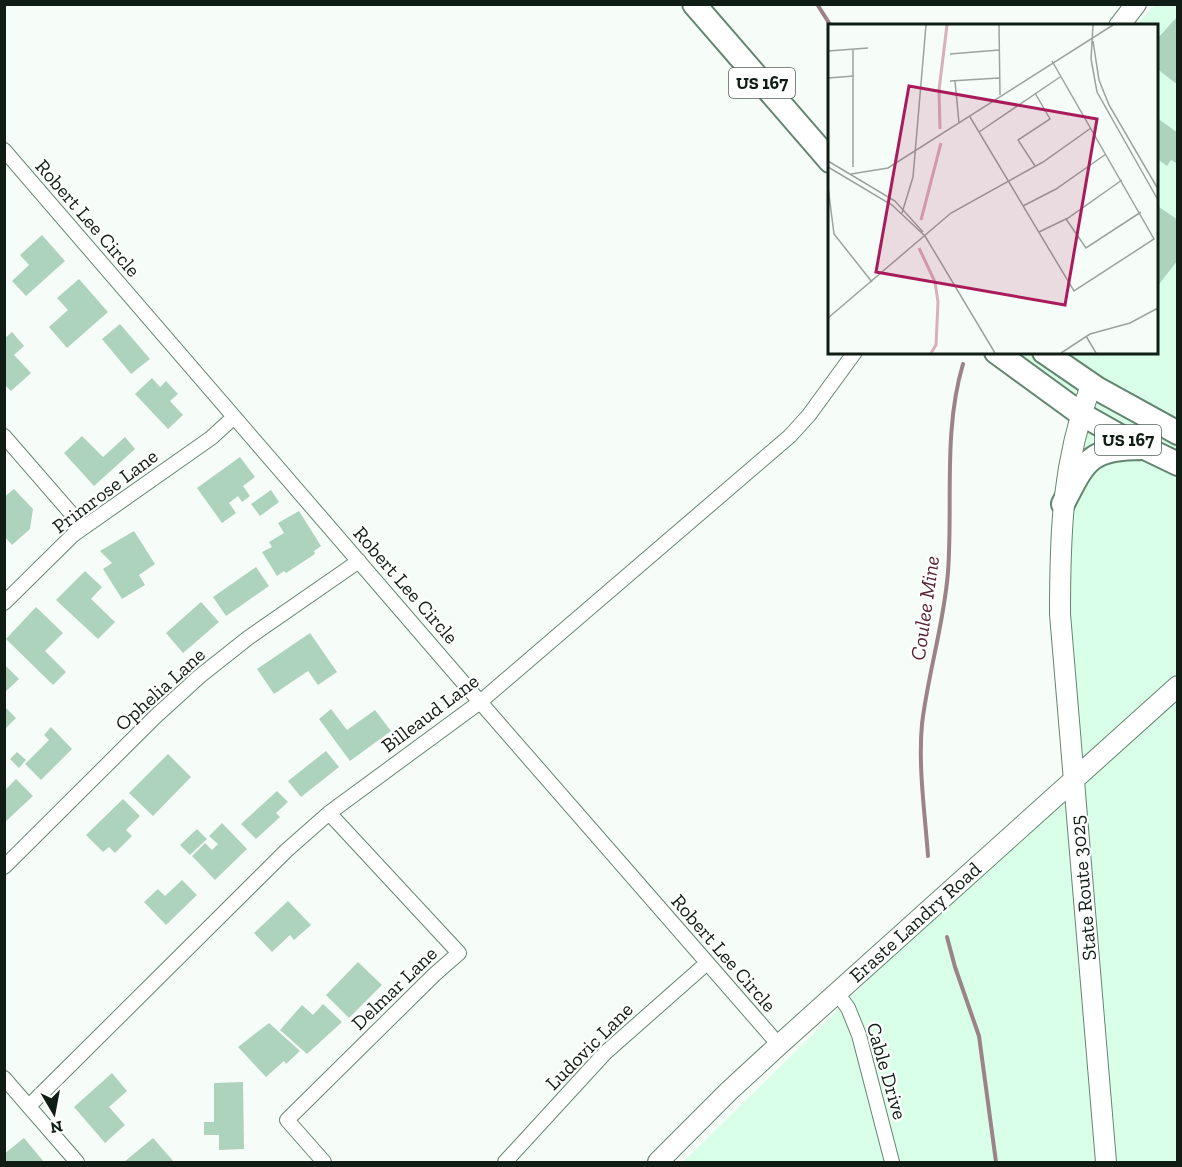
<svg xmlns="http://www.w3.org/2000/svg" width="1182" height="1167" font-family="'Zilla Slab',serif">
<rect width="100%" height="100%" fill="#f6fdf8"/>
<path fill="#daffe8" d="M1155 5H1177V1162H683L1073 779 1060 614 1081 414 1014 353 1156 352V26L1137 25Z"/>
<g fill="none" stroke-linecap="round" stroke-linejoin="round">
<path stroke="#9c8388" stroke-width="4" d="M817 4 831 26
M928 856C925 814 918 766 922 724 928 673 944 624 948 572 953 504 943 431 963 364
M947 937 955 967 979 1036 996 1162"/>
</g>
<path fill="#add3bc" d="M1178 16V85L1156 68V40Z
M1156 117 1178 133V164L1171 160 1167 166 1156 158Z
M1156 205 1178 220V260L1156 288Z
M42 235 65 261 26 296 12 281 29 265 20 255Z
M79 279 108 312 67 348 49 327 68 310 57 298Z
M120 324 150 359 131 374 102 339Z
M12 332 24 346 14 355 31 373 11 391 4 384V339Z
M152 378 160 387 166 381 178 394 170 401 183 415 168 429 135 394Z
M82 436 103 457 125 437 135 449 94 486 64 453Z
M240 457 255 477 243 486 250 496 242 502 238 496 229 503 236 513 222 523 197 488Z
M14 489 33 509 30 529 12 545 4 536V497Z
M271 490 279 502 260 516 251 504Z
M299 511 321 546 314 551 315 554 286 573 284 571 277 576 262 552 272 547 269 542 284 533 278 523Z
M134 531 155 564 139 575 145 585 122 599 103 569 112 563 100 551Z
M256 567 269 586 226 616 213 597Z
M85 571 102 587 91 599 115 622 98 639 56 600Z
M201 602 219 622 183 653 166 633Z
M36 607 63 633 45 651 66 672 53 685 6 639Z
M310 633 337 672 318 685 308 671 274 694 257 669Z
M4 664 19 679 4 693Z
M4 706 16 718 6 728 4 727Z
M331 709 347 730 375 710 391 731 350 761 319 719Z
M51 727 72 749 41 780 25 764 49 740 44 735Z
M326 751 339 767 301 797 288 781Z
M17 752 26 760 19 768 10 759Z
M168 754 191 777 153 816 129 793Z
M16 779 33 796 4 823V791Z
M277 791 288 802 276 813 280 817 256 839 241 824Z
M123 799 140 816 126 830 132 836 115 853 109 847 103 852 86 835Z
M222 823 247 849 215 880 192 856 205 843 212 850 218 844 209 836Z
M197 829 207 839 190 855 180 845Z
M182 880 197 895 166 925 144 902 158 889 165 896Z
M288 901 311 925 294 940 290 935 272 952 254 933Z
M358 962 382 985 349 1018 326 995Z
M323 1004 342 1022 307 1054 280 1030 302 1005 313 1015Z
M269 1023 300 1051 286 1064 284 1061 266 1077 238 1047Z
M112 1073 127 1091 109 1107 125 1125 105 1143 74 1107Z
M243 1082 244 1149 219 1150V1135H204V1122H214V1083Z
M24 1138 44 1162H5L4 1154Z
M153 1138 174 1162H124Z"/>
<g fill="none" stroke-linecap="round" stroke-linejoin="round">
<g stroke="#648671" stroke-width="16">
<path id="street" d="M4 150 480 702 779 1045
M4 436 83 527
M4 603 73 535 211 438 234 417
M4 867 156 716 200 676 248 638 359 561
M837 993 848 1008 859 1035 892 1162
M4 1078 77 1162
M29 1106 287 850 329 813 480 702 790 436 809 415 855 352
M324 1162 287 1120 435 974 459 953 329 813
M505 1162 605 1053 707 963"/>
</g>
<g stroke="#648671" stroke-width="22">
<path id="secondary" d="M1119 26 1136 4
M1091 385C1062 465 1060 531 1060 614L1106 1162
M658 1162 729 1091 779 1045 1178 686"/>
</g>
<g stroke="#648671" stroke-width="26">
<path id="primary" d="M694 4 830 161
M996 352 1081 414 1120 436 1178 464
M1044 352 1098 389 1178 433
M1063 504C1085 461 1089 448 1142 448"/>
</g>
<use href="#street" stroke="#fff" stroke-width="14"/>
<use href="#secondary" stroke="#fff" stroke-width="20"/>
<use href="#primary" stroke="#fff" stroke-width="22"/>
</g>
<g text-anchor="middle" stroke-width="4.5" stroke-linejoin="round" paint-order="stroke">
<g fill="#fff" stroke="#57615b" stroke-width="1.5">
<rect x="729" y="68" width="66" height="30" rx="4.5"/>
<rect x="1095" y="425" width="66" height="30" rx="4.5"/>
</g>
<g font-size="18" font-weight="bold" fill="#0f1d15">
<text x="762" y="89">US 167</text>
<text x="1128" y="446">US 167</text>
</g>
<g font-size="20" fill="#0f1d15" stroke="#fff">
<text transform="translate(88 218) rotate(49)" y="7">Robert Lee Circle</text>
<text transform="translate(105 491) rotate(-37)" y="7">Primrose Lane</text>
<text transform="translate(406 585) rotate(49)" y="7">Robert Lee Circle</text>
<text transform="translate(160 689) rotate(-42)" y="7">Ophelia Lane</text>
<text transform="translate(430 713) rotate(-37)" y="7">Billeaud Lane</text>
<text transform="translate(1083 888) rotate(-95)" y="7">State Route 3025</text>
<text transform="translate(915 922) rotate(-42)" y="7">Eraste Landry Road</text>
<text transform="translate(724 953) rotate(49)" y="7">Robert Lee Circle</text>
<text transform="translate(394 988) rotate(-44)" y="7">Delmar Lane</text>
<text transform="translate(589 1046) rotate(-45)" y="7">Ludovic Lane</text>
<text transform="translate(887 1071) rotate(74)" y="7">Cable Drive</text>
</g>
<g font-size="21" font-style="italic" fill="#562133" stroke="#fff">
<text transform="translate(925 608) rotate(-82)" y="7">Coulee Mine</text>
</g>
</g>
<g transform="translate(828 24)">
<rect width="330" height="330" fill="#f6fdf8"/>
<path fill="none" stroke="#d9afba" stroke-width="3" d="M112 105 111 66 119 1M93 196 113 119M91 224 107 258 110 278 108 321 103 329"/>
<path fill="none" stroke="#9aa39d" stroke-width="1.5" d="M171 1 172 71M265 1 263 35 269 68 330 176M265 17 271 56 281 81 330 165M0 27 40 24M122 30 171 26M0 54 26 52M122 57 171 54M127 57 131 99M142 93 246 267 326 215 224 37M151 108 232 53M0 137 67 177 95 208M207 142 190 116 222 95 207 69M0 143 64 181 97 212 167 329M25 143V25M23 150 60 144 285 1M0 163 6 210 44 258M195 182 228 165 278 130M74 189 85 153 98 1M238 195 258 224 313 188M211 208 240 194 294 156M0 294 123 189 215 138 263 104M258 312 268 329M233 329 262 310 302 299 330 284"/>
<path fill="#a91b5a" fill-opacity="0.15" stroke="#a91b5a" stroke-width="3" d="M81 62 269 95 237 281 48 248Z"/>
<rect width="330" height="330" fill="none" stroke="#0f1d15" stroke-width="3"/>
</g>
<rect width="1182" height="1167" fill="none" stroke="#0f1d15" stroke-width="12"/>
<g transform="translate(54 1113) rotate(170)" stroke="#ffffff" stroke-width="4.5" paint-order="stroke">
<path d="M0-4.5L10 22L0 15L-10 22Z" fill="#0f1d15"/>
<text y="-9" font-size="16" font-weight="bold" text-anchor="middle" fill="#0f1d15">N</text>
</g>
</svg>
